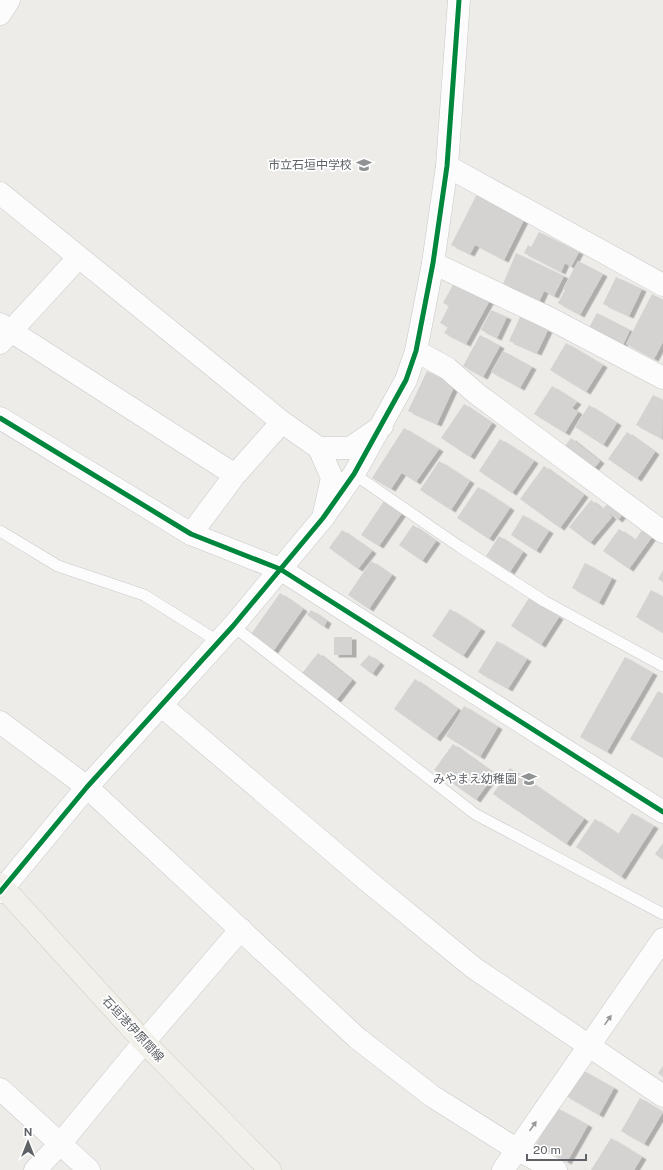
<svg xmlns="http://www.w3.org/2000/svg" width="663" height="1170" font-family="'Public Sans','Noto Sans JP',sans-serif">
<defs>
<filter id="shadow"><feDropShadow dx="4.5" dy="2.5" stdDeviation="0" flood-color="#0004"/></filter>
</defs>
<rect width="100%" height="100%" fill="#edece9"/>
<path fill="#d4d3d2" filter="url(#shadow)" d="M477 194 525 218 504 260 475 245 470 254 451 245Z
M539 232 579 252 571 267 565 263 561 272 524 253 528 245 531 247Z
M516 253 564 276 554 296 544 291 536 309 500 291Z
M578 261 603 274 580 315 558 303 565 290 563 289Z
M616 277 642 289 629 316 603 304Z
M455 281 490 300 466 344 444 333 448 327 440 323 449 306 443 303Z
M652 294 663 300V342L654 359 626 344Z
M491 310 507 317 497 338 481 330Z
M597 313 630 330 621 349 587 331Z
M520 317 548 330 537 353 509 341Z
M480 335 500 346 483 377 463 366Z
M566 343 603 365 586 392 550 370Z
M503 351 532 367 520 388 491 372Z
M427 371 455 385 437 424 408 411Z
M552 386 577 402 572 408 578 412 565 433 534 414Z
M653 395 663 400 662 439 636 425Z
M464 404 492 423 470 457 441 438Z
M589 405 617 423 603 445 575 427Z
M404 428 439 449 416 482 402 473 405 468 391 489 372 478Z
M627 432 655 452 637 479 608 459Z
M571 438 600 461 591 472 562 450Z
M500 439 534 461 512 493 479 471Z
M439 461 470 481 451 510 420 490Z
M544 466 584 495 560 528 520 499Z
M478 487 510 508 489 539 457 518Z
M591 500 603 509 608 503 623 514 618 520 608 512 612 517 590 543 569 527Z
M384 501 402 513 379 546 361 535Z
M523 515 549 531 536 551 511 535Z
M413 525 436 541 422 561 399 545Z
M619 529 635 540 642 530 652 537 629 569 603 551Z
M342 530 372 551 358 569 329 548Z
M499 536 523 552 510 572 486 556Z
M371 561 392 575 369 609 348 595Z
M585 563 612 578 599 603 572 588Z
M663 570V582L658 579Z
M651 590 663 597V633L636 617Z
M280 593 303 609 272 653 249 637Z
M529 598 559 617 541 645 511 626Z
M450 609 481 629 463 656 432 636Z
M311 610 327 621 324 627 307 615Z
M334 637H352V655H334Z
M497 641 527 659 508 689 478 672Z
M318 653 352 680 334 703 299 677Z
M369 655 380 663 372 674 360 665Z
M625 657 653 673 607 752 580 737Z
M415 679 458 709 436 739 394 709Z
M658 691 663 694V758L630 739Z
M464 706 498 727 480 757 446 736Z
M453 744 495 774 476 800 434 770Z
M510 768 584 819 566 844 493 794Z
M632 813 654 826 621 877 576 847 595 819 618 834Z
M663 843V860L655 854Z
M663 1066V1077L658 1073Z
M582 1070 614 1088 599 1115 566 1096Z
M640 1098 663 1112 644 1144 621 1131Z
M557 1108 588 1125 567 1162 536 1144Z
M611 1138 642 1157 634 1170H591Z"/>
<g fill="none" stroke-linecap="round" stroke-linejoin="round">
<g stroke="#c8c8c8" stroke-width="12">
<path id="service" d="M354 474 460 547 544 601 663 666
M0 531 58 566 144 595 219 642
M233 626 475 814 663 914"/>
</g>
<g stroke="#c8c8c8" stroke-width="23">
<path id="minor" d="M0 14 9 0
M447 166 663 285
M0 193 282 422 319 448H350L382 426
M433 263 549 318 663 378
M0 324 235 475
M0 343 79 257
M416 351 447 368 477 394 663 532
M319 448 332 478 323 518
M191 534 235 475 282 422
M162 706 369 882 474 968 663 1096
M0 722 87 787 357 1038 432 1096 516 1149 556 1170
M0 1089 89 1170
M35 1170 60 1144 144 1042 241 929
M503 1170 663 939"/>
</g>
<g stroke="#c8c8c8" stroke-width="23">
<path id="tertiary" d="M0 418 191 534 280 569 663 812
M0 892 87 787 233 626 323 518 354 474 406 380 416 351 433 263 447 166 459 0"/>
</g>
<g stroke="#d2caba" stroke-width="23">
<path id="primary" d="M0 884 144 1042 270 1170"/>
</g>
<use href="#service" stroke="#fcfcfc" stroke-width="11"/>
<use href="#minor" stroke="#fcfcfc" stroke-width="22"/>
<use href="#tertiary" stroke="#fcfcfc" stroke-width="22"/>
<use href="#primary" stroke="#f2f0ea" stroke-width="22"/>
<g stroke="#fff" stroke-width="8">
<path id="cycleway" d="M0 418 191 534 280 569 663 812
M0 892 87 787 233 626 323 518 354 474 406 380 416 351 433 263 447 166 459 0"/>
</g>
<use href="#cycleway" stroke="#00873e" stroke-width="5"/>
</g>
<defs><path id="oneway-solid" d="M-6-.8H1V-3.2L6.5 0L1 3.2V.8H-6Z"/></defs>
<g fill="#96989a">
<use href="#oneway-solid" transform="translate(608 1020) rotate(-55)"/>
<use href="#oneway-solid" transform="translate(533 1126) rotate(-55)"/>
</g>
<defs>
<g id="school-bare" transform="scale(1.2)"><path d="M0-5L7-2L0 1L-7-2ZM-4 1L0 2.5L4 1V4Q0 6-4 4Z" fill="#919294" stroke="#fff" stroke-width="2.5" paint-order="stroke"/></g>
</defs>
<g fill-rule="evenodd">
<use href="#school-bare" x="364" y="165"/>
<use href="#school-bare" x="529" y="779"/>
</g>
<g text-anchor="middle" stroke-width="3.5" stroke-linejoin="round" paint-order="stroke">
<g font-size="12" fill="#5f6266" stroke="#fff" text-anchor="end">
<text x="352" y="169">市立石垣中学校</text>
<text x="517" y="783">みやまえ幼稚園</text>
</g>
<g font-size="12" fill="#5f6266" stroke="#fff">
<text transform="translate(133 1029) rotate(47)" y="4">石垣港伊原間線</text>
</g>
</g>
<g transform="translate(28 1142)" stroke="#ffffff" stroke-width="3" paint-order="stroke">
<path d="M0-3L7 15L0 10L-7 15Z" fill="#5f6266"/>
<text y="-6" font-size="11" font-weight="bold" text-anchor="middle" fill="#5f6266">N</text>
</g>
<path d="M527 1154v6h59v-6" fill="none" stroke="#5f6266" stroke-width="2"/>
<text x="533" y="1154" font-size="12" fill="#5f6266" stroke="#ffffff" stroke-width="3" paint-order="stroke">20 m</text>
</svg>
